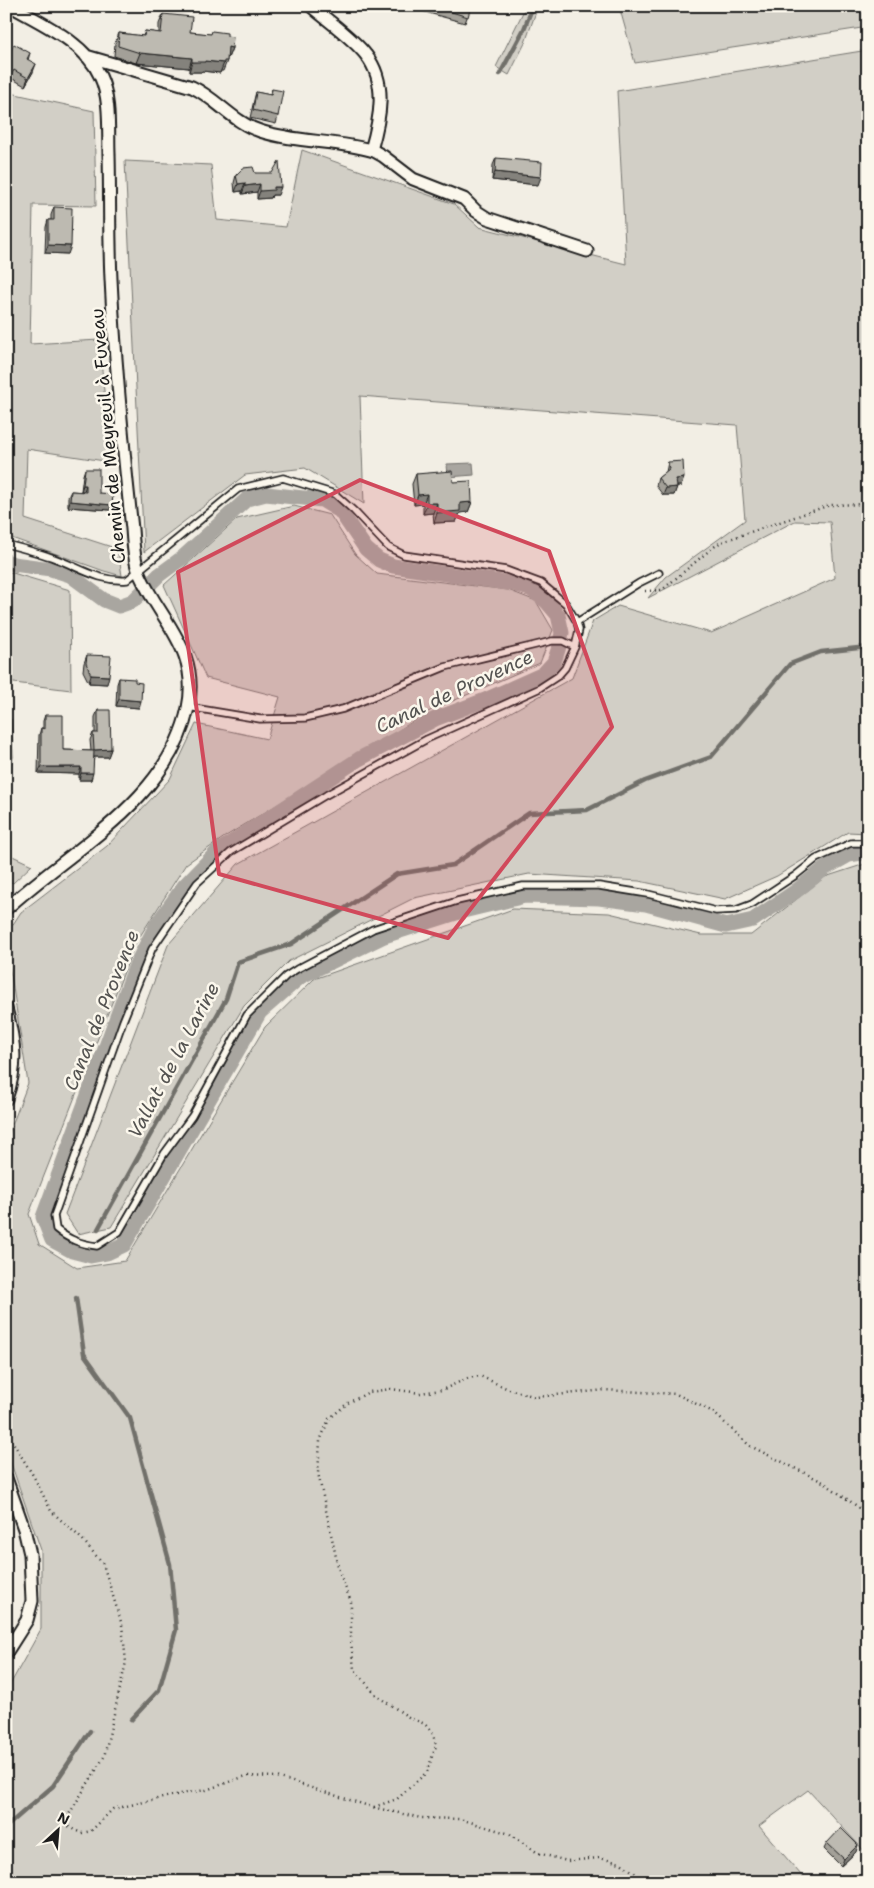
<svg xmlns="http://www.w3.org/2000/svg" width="874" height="1888" font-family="'Shantell Sans',sans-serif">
<rect width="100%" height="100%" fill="#f2eee4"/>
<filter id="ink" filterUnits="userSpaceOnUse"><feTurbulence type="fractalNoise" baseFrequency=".02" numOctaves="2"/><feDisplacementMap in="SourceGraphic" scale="10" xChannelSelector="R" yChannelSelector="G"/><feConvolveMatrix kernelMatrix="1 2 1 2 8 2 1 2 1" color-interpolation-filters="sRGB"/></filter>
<g filter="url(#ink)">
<path fill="#d2cfc6" stroke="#777671" d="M526 6H538L525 43 509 75 496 67Z
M619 6H868V27L635 63Z
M868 50V833L848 832 777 876 725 899 639 881 529 874 414 898 289 961 244 1006 111 1227 78 1234 65 1214 168 945 238 864 572 678 593 621 618 606 711 633 835 578 830 522 795 521 648 598 666 577 745 520 737 425 360 396 364 504 305 468 245 475 144 552 125 161 211 165 217 220 286 227 302 150 454 204 479 227 626 264 617 91Z
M6 92 94 111 96 206 33 205 30 344 99 340 111 462 27 449 25 519 118 549 122 576 104 571 6 536Z
M294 506 330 515 355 554 377 574 508 590 536 601 553 630 540 663 430 711 226 836 186 864 135 944 29 1214 39 1244 77 1268 125 1261 265 1027 314 979 513 909 609 913 701 935H751L825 877 868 863V1855L808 1790 759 1826 807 1882H6V1692L41 1629V1550L6 1449V1141L28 1083 11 975 6 957V935L21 912 107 846 170 779 196 724 267 739 280 697 206 678 164 585 237 519Z
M6 571 70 590 71 690 6 682Z
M6 853 32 865 13 883 6 880Z"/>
<path fill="#a9a6a0" stroke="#716f6b" d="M473 463 474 475 448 477 447 464Z"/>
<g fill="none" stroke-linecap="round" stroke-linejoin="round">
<path stroke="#716f6b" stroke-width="4.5" d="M500 74 524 29 533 6
M98 1229 226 999 238 962 291 944 397 874 453 865 529 813 587 810 645 781 711 757 790 664 821 652 868 647
M76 1298 84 1354 130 1418 170 1564 176 1630 159 1690 131 1720
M6 1827 53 1786 90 1731"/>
<path stroke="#a9a6a0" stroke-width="15" d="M6 561 13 564 51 569 70 575 104 600 119 606 133 601 159 575 182 558 247 499 266 494 322 500 340 511 366 549 379 560 393 566 514 584 532 590 546 601 558 615 562 633 558 650 554 662 543 674 485 700 435 719 359 759 217 852 184 886 157 924 136 965 43 1217 52 1240 72 1251 91 1256 107 1253 124 1245 260 1012 300 977 384 936 459 912 525 896 599 898 646 904 726 926 753 920 796 891 824 869 849 855 868 852"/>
<g stroke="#1c1c1c" stroke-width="9">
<path id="lane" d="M6 544C21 548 36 552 51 557 78 566 97 582 127 580L238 489 283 478 335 494 354 511 388 547 404 555 506 570 541 583 566 604 577 622 579 630 575 647 565 668 558 676 538 689 427 739 326 795 231 852 197 883 152 949 123 1021 54 1216 56 1229C69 1240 81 1244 97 1246L119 1232 164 1154 192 1116 247 1015 286 976 297 969 373 929 457 901 523 886H599L648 894 716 911 736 910 752 904 796 875 816 859 851 843H868
M577 622 639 583 659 573
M188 707 260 719 305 718 343 709 445 667 552 641H563L575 647"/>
</g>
<g stroke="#1c1c1c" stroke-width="15">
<path id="street" d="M311 6C327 20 354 39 366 55 388 83 380 119 371 150
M86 56 192 87C216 98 234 123 260 131 297 143 337 140 374 151L383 156 413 179 464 199 476 211 487 218 587 251
M6 909C71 849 168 801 188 708 200 650 162 623 140 575 134 562 133 543 132 529 123 446 115 362 111 279 109 237 110 195 109 154 108 129 111 99 100 76 85 42 42 24 11 6
M6 1008C15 1043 18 1065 6 1099
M6 1478 24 1529 30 1554 32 1601 27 1620 6 1653"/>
</g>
<path stroke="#1c1c1c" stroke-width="2.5" stroke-dasharray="1 4" stroke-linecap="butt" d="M645 591 662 590 711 549 721 542 830 505 868 504
M6 1431 34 1477 51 1511 82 1539 103 1564 122 1625 126 1662 104 1757 68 1816 67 1825 74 1830 82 1833 91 1831 113 1809 180 1794 206 1790 246 1776 277 1777 372 1807 421 1818 460 1819 510 1834 538 1853 567 1861 599 1858 621 1863 647 1882
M374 1807 397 1799 427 1772 436 1746 433 1734 425 1724 410 1718 377 1696 354 1669 351 1641V1602L339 1571 318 1473 320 1441 329 1419 348 1403 369 1392 391 1389 420 1393 442 1390 468 1378 480 1376 506 1388 536 1397 605 1390 676 1394 713 1412 750 1446 823 1482 868 1514"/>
<use href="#lane" stroke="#fbf7ec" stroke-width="5.5"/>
<use href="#street" stroke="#fbf7ec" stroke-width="11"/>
</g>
<path fill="#a3a098" stroke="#1c1c1c" d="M415 6H471L465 23 414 9Z
M163 14 190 32 227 36 232 48 228 58 227 57V61L223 71H221L220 73 202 71 201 72H189V68L136 63 114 56 115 43 119 33 143 36 145 31 159 33V24Z
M30 53 28 60 33 72 25 86 11 78 8 83 6 82V59Z
M272 89 278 116 276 124 250 118 254 100 256 92 270 95Z
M496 158 538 185 492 180 493 165Z
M255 173 278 195H272L271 198 257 199V192L242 194V191L235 192 234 183 236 175Z
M54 207 68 254 45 253 46 227 48 220H51V215Z
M668 462 681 486H677L674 495H663L656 486 658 478 666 472Z
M85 469 99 493 110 510 68 507V497L71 491 84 492 81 491 83 475Z
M416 474 453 482 472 502 468 512 460 513 456 522 434 523 433 513 423 514V504L414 505 412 484Z
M87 655 107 684 89 683 83 671 84 663Z
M119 678 135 682 139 708 116 706 117 684Z
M98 710 111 749 108 757H94L91 780H79V774L38 773 39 735 41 728H43V721L45 715 63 750 91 751 90 740 93 733H95V717Z
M827 1843 856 1852 841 1866 824 1849Z"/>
<path fill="#84827c" stroke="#1c1c1c" d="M228 47 232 48 228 58 225 57Z
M140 53 192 58 189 68 136 63Z
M205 61 224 63 220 73 202 71 201 72H189L192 62Z
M36 64 33 72 25 86 28 78Z
M495 172 541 177 538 185 492 180Z
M245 183 242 191 235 192 238 184Z
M260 184 257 192 242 194 245 186Z
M274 187H281L278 195H272L271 198 257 199 260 191Z
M48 245 71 246 68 254 45 253Z
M684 478 681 486H674L676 479Z
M83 485H86L84 491H81Z
M677 487 674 495H663L666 488Z
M427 494 423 504 414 505 418 495Z
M70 501 112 505 110 510 68 507Z
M472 502 468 512 460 513 456 522 434 523 437 513 460 503Z
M427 503H437L433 513 423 514Z
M91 675 109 676 107 684 89 683Z
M119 699 141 701 139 708 116 706Z
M111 749 108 757H91L94 750Z
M6 757H13L11 764H6Z
M41 767H81L79 774 38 773Z
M81 773H93L91 780H79Z
M858 1845 856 1852 841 1866 844 1859Z"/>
<path fill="#bdbab1" stroke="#1c1c1c" d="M432 6H471L468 17Z
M163 14 192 17 190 32 211 34 212 31 227 33V36L233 37 232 48 228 47 227 61H224V63L205 61V62H192V58L140 53 118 46 119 33 144 36 145 31 161 33Z
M14 44 30 53 27 59 36 64 28 78 14 70 11 75 6 72V59Z
M272 89 283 91 278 116 253 110 256 92 271 95Z
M496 158 542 162 541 177 495 172Z
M279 161 281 187H274V190L260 191V184L245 186V183L238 184 236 175 243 168 253 167 255 173H272Z
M54 207 72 208 71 246 48 245V220H54Z
M683 461 684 478 676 479 677 487 666 488 658 478 669 469 668 462Z
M85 469H99V493L113 494 112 505 70 501 71 491 86 492V485H83Z
M452 471 453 482 471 481 472 502 460 503V511L437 513V503H427V494L418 495 416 474Z
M87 655 111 656 109 676 91 675 86 663Z
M119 678 135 679V682L142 683 141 701 119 699Z
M98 710H110L111 749 94 750 93 733H98Z
M45 715H63V750L94 751 93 773H81V767H41V728L45 729Z
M6 719H11L13 757H6Z
M841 1828 858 1845 844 1859 827 1843Z"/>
</g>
<path fill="#d1495b" fill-opacity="0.2" stroke="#d1495b" stroke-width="4" stroke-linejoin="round" d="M360 480 549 551 612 727 448 938 219 874 178 572Z"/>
<g text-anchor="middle" stroke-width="5" stroke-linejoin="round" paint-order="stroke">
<g font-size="18" fill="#1c1c1c" stroke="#fbf7ec">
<text transform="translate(108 436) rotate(-95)" y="6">Chemin de Meyreuil à Fuveau</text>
</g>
<g font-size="19" font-style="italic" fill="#545351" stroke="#fbf7ec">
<text transform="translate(454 691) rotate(-25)" y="7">Canal de Provence</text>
<text transform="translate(101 1010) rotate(-68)" y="7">Canal de Provence</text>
<text transform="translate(173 1060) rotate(-62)" y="7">Vallat de la Larine</text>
</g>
</g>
<rect width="874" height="1888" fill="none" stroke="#fbf7ec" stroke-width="25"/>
<rect x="12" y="12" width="849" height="1863" fill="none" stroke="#1c1c1c" stroke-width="2" filter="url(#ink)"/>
<g transform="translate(58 1830) rotate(26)" stroke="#fbf7ec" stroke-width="4" paint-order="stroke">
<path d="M0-4L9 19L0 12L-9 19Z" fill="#1c1c1c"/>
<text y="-8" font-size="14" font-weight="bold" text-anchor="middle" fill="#1c1c1c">N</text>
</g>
</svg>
